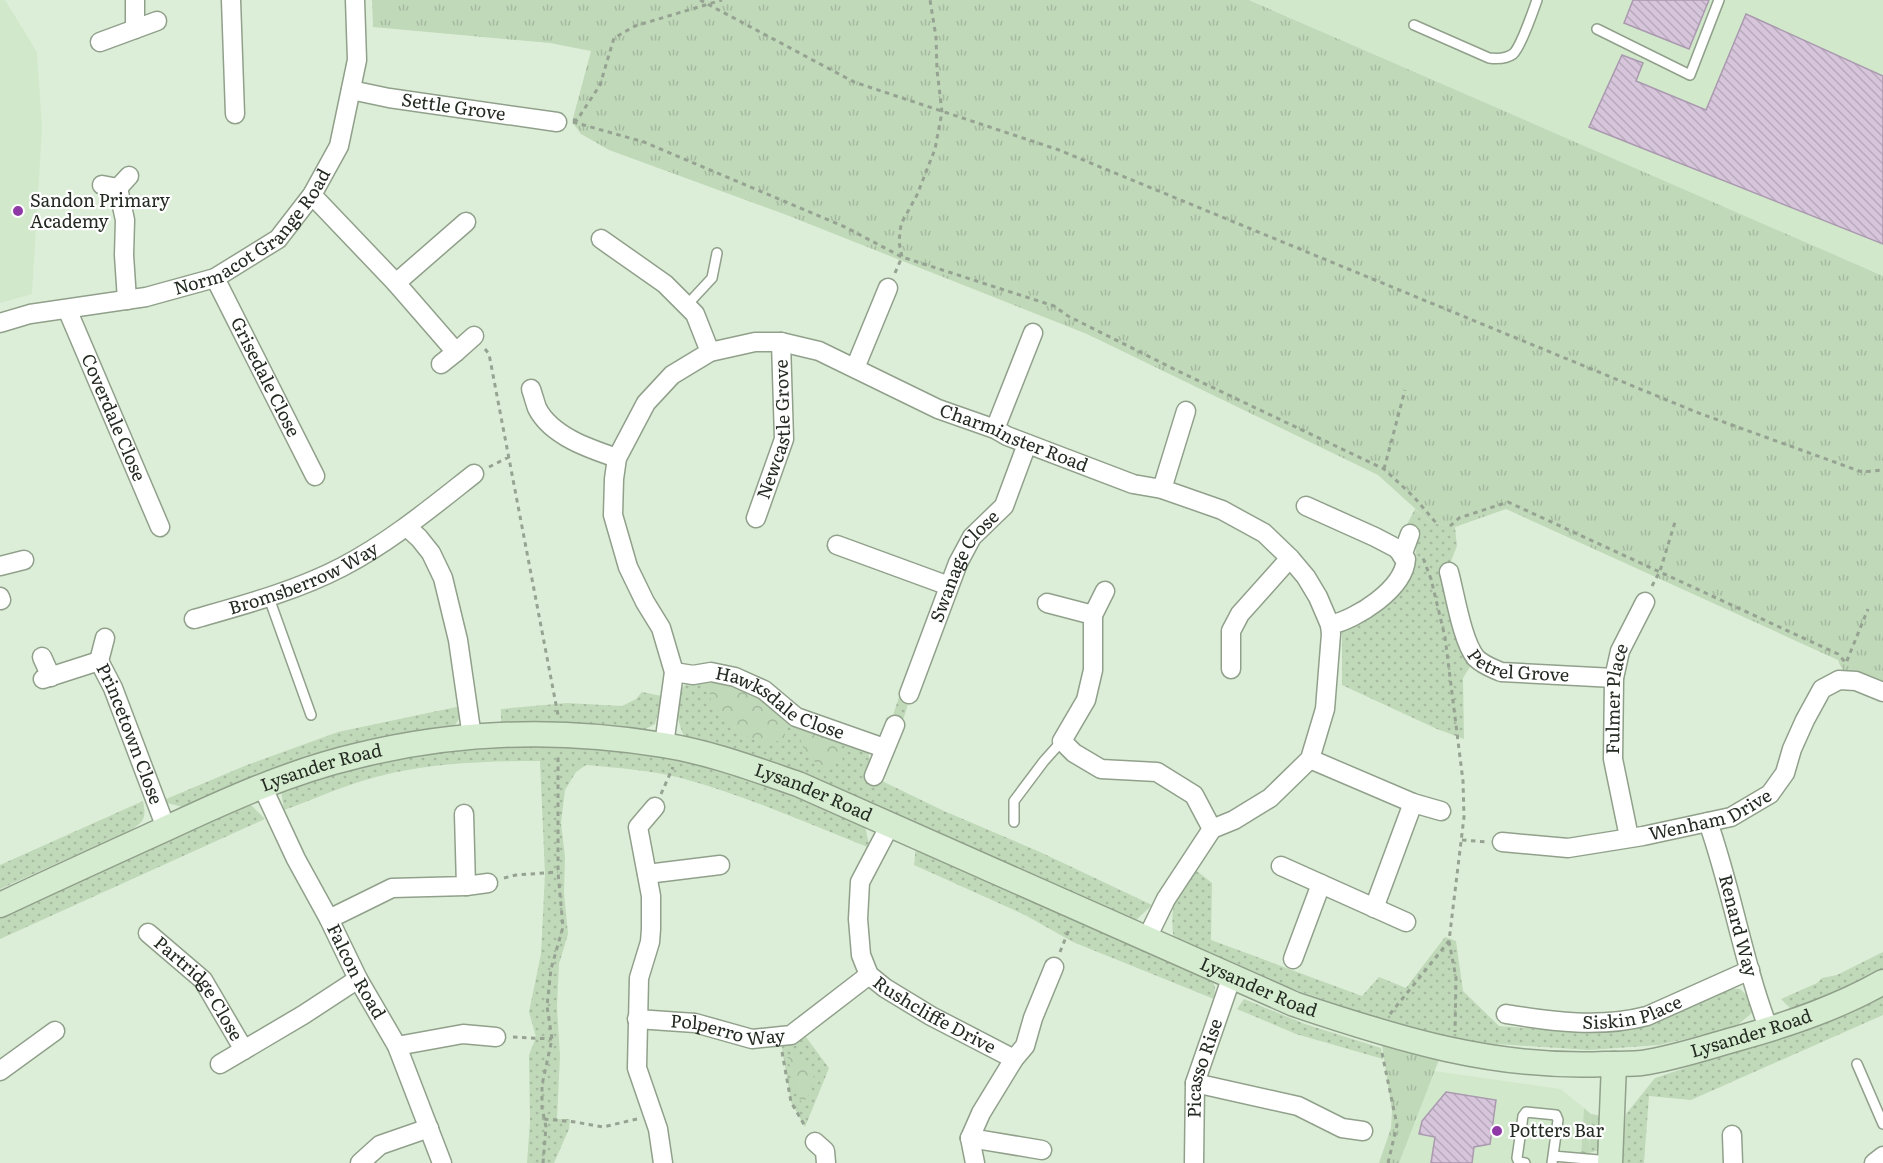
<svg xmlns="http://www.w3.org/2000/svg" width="1883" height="1163" font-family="Literata,serif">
<defs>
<pattern id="grass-dots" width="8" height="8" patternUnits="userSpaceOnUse" patternTransform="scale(1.5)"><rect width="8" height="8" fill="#c0d9b9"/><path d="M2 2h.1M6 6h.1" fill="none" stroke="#a5ba9f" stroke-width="1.8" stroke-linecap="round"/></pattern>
<pattern id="forest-crowns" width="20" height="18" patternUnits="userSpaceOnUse" patternTransform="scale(1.5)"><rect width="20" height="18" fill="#c0d9b9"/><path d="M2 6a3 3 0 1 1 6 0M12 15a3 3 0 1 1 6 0" fill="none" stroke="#a5ba9f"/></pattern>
<pattern id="park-tufts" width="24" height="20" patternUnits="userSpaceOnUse" patternTransform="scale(1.5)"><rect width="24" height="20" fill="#c0d9b9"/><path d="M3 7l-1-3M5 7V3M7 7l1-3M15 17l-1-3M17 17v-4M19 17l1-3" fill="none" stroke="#a5ba9f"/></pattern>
<pattern id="building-back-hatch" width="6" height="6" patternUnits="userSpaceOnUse" patternTransform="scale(1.5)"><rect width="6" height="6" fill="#d6c5db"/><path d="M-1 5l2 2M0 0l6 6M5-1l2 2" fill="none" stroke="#b8a9bc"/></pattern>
</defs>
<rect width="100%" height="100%" fill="#ddeed8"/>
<path fill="#d1e8cb" d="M0 0H5L37 52 42 128 32 294 0 303Z
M1250 0H1883V276L1406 69Z
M1434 1071 1561 1089 1584 1108 1581 1154 1575 1158 1574 1163H1399Z"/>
<path fill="url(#grass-dots)" d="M1415 509 1430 522 1455 527 1457 546 1449 566 1476 657 1463 678 1464 739 1437 729 1342 685V632C1363 618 1392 605 1406 583 1414 570 1416 553 1417 538L1403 532Z
M688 682 722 683 756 692 829 733 868 753 875 774 884 782 944 811 1040 852 1152 905 1136 920 1023 871 852 794 772 765 685 739C677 720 670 697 688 682Z
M642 692 662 696 655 724 642 731 501 725V709L567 703 622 706 636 699Z
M900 694 910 697 902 724 891 721Z
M461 706 459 719 452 729 252 779 183 807 167 803 166 799 247 765 338 732Z
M525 742 638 750 750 776 864 823 870 848C808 824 745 795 681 778 650 770 618 768 586 765L576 772 565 790 561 823 565 857 564 893 568 934 559 964 557 1007 560 1056 557 1119H570L569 1129 554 1163H527L530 1121 529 1055 536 1037 529 1012 541 954 545 874 540 761C480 761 420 763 362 781 335 789 310 801 284 810L281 791 292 784 411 752Z
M143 801C147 820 143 822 129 831L0 889V865Z
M250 804 265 819 0 939V914L58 886Z
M916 846 1212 977 1215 988 1214 999 1073 942 1025 915 914 865Z
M1193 868 1212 883 1211 940 1362 996 1379 977 1406 988 1445 937 1456 941 1463 991 1499 1026 1569 1031 1640 1027 1726 988 1740 989 1751 999 1753 1012 1734 1028 1659 1045 1589 1050 1482 1043 1433 1034 1385 1021 1276 983 1174 941C1169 907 1175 896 1193 868Z
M1883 952V971L1836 993 1791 1009 1781 999 1817 983 1822 978 1837 975Z
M1883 992V1015L1691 1100 1649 1096 1644 1163H1621L1626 1114 1655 1078 1829 1020Z
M1244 999 1305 1024 1381 1048 1383 1059 1296 1034 1237 1009Z
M800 1029 829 1068 805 1127 791 1102 780 1036Z
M1591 1114 1601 1116 1600 1150 1589 1153Z"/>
<path fill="url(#forest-crowns)" d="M708 683 756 692 787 721 784 740 762 744 733 729 712 707Z
M795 723 829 733 843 760 826 769 806 756Z
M787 1054C806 1056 810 1063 815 1082L803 1105 796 1092Z
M1584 1108 1591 1114 1589 1153 1581 1154Z"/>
<path fill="url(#park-tufts)" d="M372 0H1249L1883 276V693C1865 685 1844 679 1838 660L1506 509 1455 527 1430 522 1378 475 1087 334 784 214 609 150 581 134 572 122 591 51 550 43 373 27Z
M1385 1044 1440 1057 1399 1163H1379L1391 1128 1392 1111 1382 1045Z"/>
<path fill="url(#building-back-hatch)" stroke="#aa99af" stroke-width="1.5" d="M1633 0H1709L1689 49 1624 23Z
M1746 14 1883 76V244L1589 127 1622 55 1643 63 1636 81 1706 110Z
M1446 1092 1496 1100 1490 1144 1474 1147 1472 1163H1431L1435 1137 1419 1134 1422 1121Z"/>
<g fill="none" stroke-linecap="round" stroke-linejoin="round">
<g stroke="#90a08b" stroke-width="12">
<path id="lane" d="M1414 25 1489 58C1497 59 1506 59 1513 54 1521 47 1533 11 1537 0
M1597 29 1690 75 1719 0
M686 306 712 278 717 253
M269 598 311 715
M1014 822V801L1044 761 1062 741
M1857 1064 1883 1124
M1553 1156 1610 1161
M1525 1163 1519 1162 1517 1158 1523 1116 1526 1112 1556 1115 1558 1120 1552 1163"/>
</g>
<g stroke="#90a08b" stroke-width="21">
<g id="street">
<path d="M135 0V29"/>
<path d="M231 0 235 114"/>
<path d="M100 42 157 21"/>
<path id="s1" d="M351 90 389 98 557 122"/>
<path d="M102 185 118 188 129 176"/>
<path d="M118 188 125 220 124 255 127 300"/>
<path d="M312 195 396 283 456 352 474 336"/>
<path d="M601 239 665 284 695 314 710 352"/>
<path id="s2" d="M215 278 315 476"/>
<path d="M396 283 466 222"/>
<path id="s3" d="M67 309 160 527"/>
<path id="s4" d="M0 323 30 314 146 297 215 278 278 239 312 195 339 146 357 60 355 0"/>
<path d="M441 364 456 352"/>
<path d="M855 368 888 288"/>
<path d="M531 389C533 395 535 402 537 408 551 436 590 449 617 458"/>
<path d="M995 429 1033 333"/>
<path d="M1162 489 1186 411"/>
<path d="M1306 506 1375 537 1396 548 1406 559C1404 589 1357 619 1330 625"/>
<path id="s5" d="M756 518 784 439 781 342"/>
<path d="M407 527 419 538 431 553 443 578 458 640 472 737"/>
<path d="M837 545 949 586"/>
<path d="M1402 556 1410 534"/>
<path d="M0 566 24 560"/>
<path id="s6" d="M1449 572C1455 594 1462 641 1476 658 1483 665 1492 668 1501 672L1614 678"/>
<path d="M1105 591 1093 615V670L1086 700 1062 741 1074 753 1101 769 1157 772 1194 795 1212 829"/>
<path d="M0 597 1 600"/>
<path d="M1047 603 1093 615"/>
<path id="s7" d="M194 619C243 605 296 591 342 567 390 542 432 507 474 474"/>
<path d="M42 657 51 677"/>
<path d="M99 661 105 638"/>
<path d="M1231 669V631L1240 614 1290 558"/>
<path id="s8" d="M674 672 693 675 711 672 735 677 764 690 796 717 884 748"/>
<path id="s9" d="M43 679 99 661 113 688 166 828"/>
<path id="s10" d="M909 694 958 563 972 537 1004 506 1027 444"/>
<path id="s11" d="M664 745 674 672 661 628 645 602 628 567 613 515 614 479 617 458 646 403 672 375 710 352 755 342H781L819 351 938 409 995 429 1007 436 1133 484 1162 489 1222 510 1264 533 1290 558 1306 577 1318 597 1330 625 1331 634 1325 709 1310 759 1270 798 1234 820 1212 829 1166 899 1147 938"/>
<path d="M1310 759 1413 803 1441 811"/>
<path d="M874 776 895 725"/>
<path id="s12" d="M262 786 296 859 329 919 358 979 397 1046 442 1163"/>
<path d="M655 807 638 827 651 896V929L650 942 639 978 637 1068 658 1129 663 1163"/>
<path id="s13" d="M1708 822C1732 890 1743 962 1769 1030"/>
<path id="s14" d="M890 825 860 882 858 919 861 955 869 975 885 988 931 1016 1014 1059"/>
<path id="s15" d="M1629 837 1613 759 1614 678 1620 651 1645 602"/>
<path id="s16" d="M1502 842 1568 848 1643 836 1731 817 1770 794 1785 773 1792 749 1805 720 1822 689 1839 680 1856 681 1883 692"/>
<path d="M1281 866 1406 922"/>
<path d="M647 874 720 865"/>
<path d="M466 886 488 883"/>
<path d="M1374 908 1413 803"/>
<path d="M329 919 392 888 466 886 464 814"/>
<path id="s17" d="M148 933 203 980 244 1050"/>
<path d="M1293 959 1321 884"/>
<path id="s18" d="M1506 1014C1553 1022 1601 1028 1647 1016L1750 970"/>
<path id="s19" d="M637 1019 695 1023 752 1039 791 1035 869 975"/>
<path d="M397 1046 463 1034 496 1037"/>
<path d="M220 1064 303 1015 358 979"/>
<path d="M0 1071 55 1031"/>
<path d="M1195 1083 1298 1106 1342 1128 1363 1131"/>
<path d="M1732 1135 1733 1163"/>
<path d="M970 1138 981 1113 1014 1059 1025 1046 1033 1018 1054 967"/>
<path d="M970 1138 1042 1150"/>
<path d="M970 1138 975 1163"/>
<path d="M815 1142 825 1151 826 1163"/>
<path d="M360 1163 380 1145 429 1128"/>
<path id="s20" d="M1194 1163 1195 1083 1232 976"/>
<path d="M1874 1163 1883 1156"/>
</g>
</g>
<g stroke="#90a08b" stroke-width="27">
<g id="secondary">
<path id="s21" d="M0 905C55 879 110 854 165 829 227 800 289 772 356 756 457 731 561 728 663 745 709 752 754 769 798 784L1294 1004C1398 1039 1494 1069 1605 1064 1617 1064 1630 1064 1642 1063 1676 1058 1710 1046 1743 1037 1792 1023 1839 1007 1883 982"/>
<path d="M1610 1163 1614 1064"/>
</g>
</g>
<path stroke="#96a392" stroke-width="3" stroke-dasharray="4.5 4.5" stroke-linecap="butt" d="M700 0 854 82 1059 150 1696 412 1862 472 1883 470
M573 120H577L600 85 614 38 635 26 722 0
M573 122 644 142 845 227 902 257 1054 306 1068 316 1178 371 1384 469 1414 497 1437 524
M895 273 902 257 899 242 901 224 917 195 935 149 942 112 937 70 936 37 930 0
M485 349 489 354 558 715
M489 467 509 457
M1384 469 1405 390
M1450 526 1459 518 1508 502 1838 654 1846 663 1868 609
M1652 586 1660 571 1675 522
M661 794 673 767
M1462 840 1487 842
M504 878 516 875 558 872
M1449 941 1456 978 1455 1032
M1060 952 1070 927
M1390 1014 1449 941 1464 817 1463 781 1445 637 1431 579 1423 558
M513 1037 552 1039
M782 1052 791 1102 806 1128
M1382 1053 1397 1125 1388 1163
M544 1119 575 1122 603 1127 637 1119
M543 1163 546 1127 542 1108V1085L552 1039 547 1006 551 969 563 927 558 872V755"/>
<use href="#lane" stroke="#fff" stroke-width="9"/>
<use href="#street" stroke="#fff" stroke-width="18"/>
<use href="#secondary" stroke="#d6ecd0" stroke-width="24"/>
</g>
<g fill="#8e39a6" stroke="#fff" stroke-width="2">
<circle cx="18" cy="211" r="6"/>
<circle cx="1497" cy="1131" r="6"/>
</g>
<g text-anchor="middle" stroke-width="4.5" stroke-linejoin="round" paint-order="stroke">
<g font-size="18" fill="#242b22" stroke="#fff">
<text dy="6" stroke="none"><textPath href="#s1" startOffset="104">Settle Grove</textPath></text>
<text dy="6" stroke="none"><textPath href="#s4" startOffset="278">Normacot Grange Road</textPath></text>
<text dy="6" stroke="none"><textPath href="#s2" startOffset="111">Grisedale Close</textPath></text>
<text dy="6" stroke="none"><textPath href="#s3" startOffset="118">Coverdale Close</textPath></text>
<text dy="6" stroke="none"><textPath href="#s5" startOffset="92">Newcastle Grove</textPath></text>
<text dy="6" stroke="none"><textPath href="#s11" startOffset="770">Charminster Road</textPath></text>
<text dy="6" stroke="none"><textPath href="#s10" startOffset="140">Swanage Close</textPath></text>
<text dy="6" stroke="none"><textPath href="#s7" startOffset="117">Bromsberrow Way</textPath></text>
<text dy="6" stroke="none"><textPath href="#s6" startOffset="135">Petrel Grove</textPath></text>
<text dy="6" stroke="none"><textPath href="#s15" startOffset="140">Fulmer Place</textPath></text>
<text dy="6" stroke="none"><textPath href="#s8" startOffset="114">Hawksdale Close</textPath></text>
<text dy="6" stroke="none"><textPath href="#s9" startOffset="138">Princetown Close</textPath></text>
<text dy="6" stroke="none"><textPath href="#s21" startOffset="350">Lysander Road</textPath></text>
<text dy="6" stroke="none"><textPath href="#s21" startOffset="854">Lysander Road</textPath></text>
<text dy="6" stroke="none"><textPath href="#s16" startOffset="213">Wenham Drive</textPath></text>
<text dy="6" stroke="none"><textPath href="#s13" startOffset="108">Renard Way</textPath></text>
<text dy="6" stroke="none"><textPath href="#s12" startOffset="208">Falcon Road</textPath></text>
<text dy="6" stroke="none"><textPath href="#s21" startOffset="1340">Lysander Road</textPath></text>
<text dy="6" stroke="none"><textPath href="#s17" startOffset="76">Partridge Close</textPath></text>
<text dy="6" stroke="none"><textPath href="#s18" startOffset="128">Siskin Place</textPath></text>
<text dy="6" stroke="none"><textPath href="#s14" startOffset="236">Rushcliffe Drive</textPath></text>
<text dy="6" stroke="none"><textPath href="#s19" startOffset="92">Polperro Way</textPath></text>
<text dy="6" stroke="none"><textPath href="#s21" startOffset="1848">Lysander Road</textPath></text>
<text dy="6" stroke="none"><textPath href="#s20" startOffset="96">Picasso Rise</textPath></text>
</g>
<g font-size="18" fill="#242b22" stroke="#fff" text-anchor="start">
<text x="30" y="207">Sandon Primary<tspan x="30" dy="21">Academy</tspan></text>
<text x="1509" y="1137">Potters Bar</text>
</g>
</g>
</svg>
